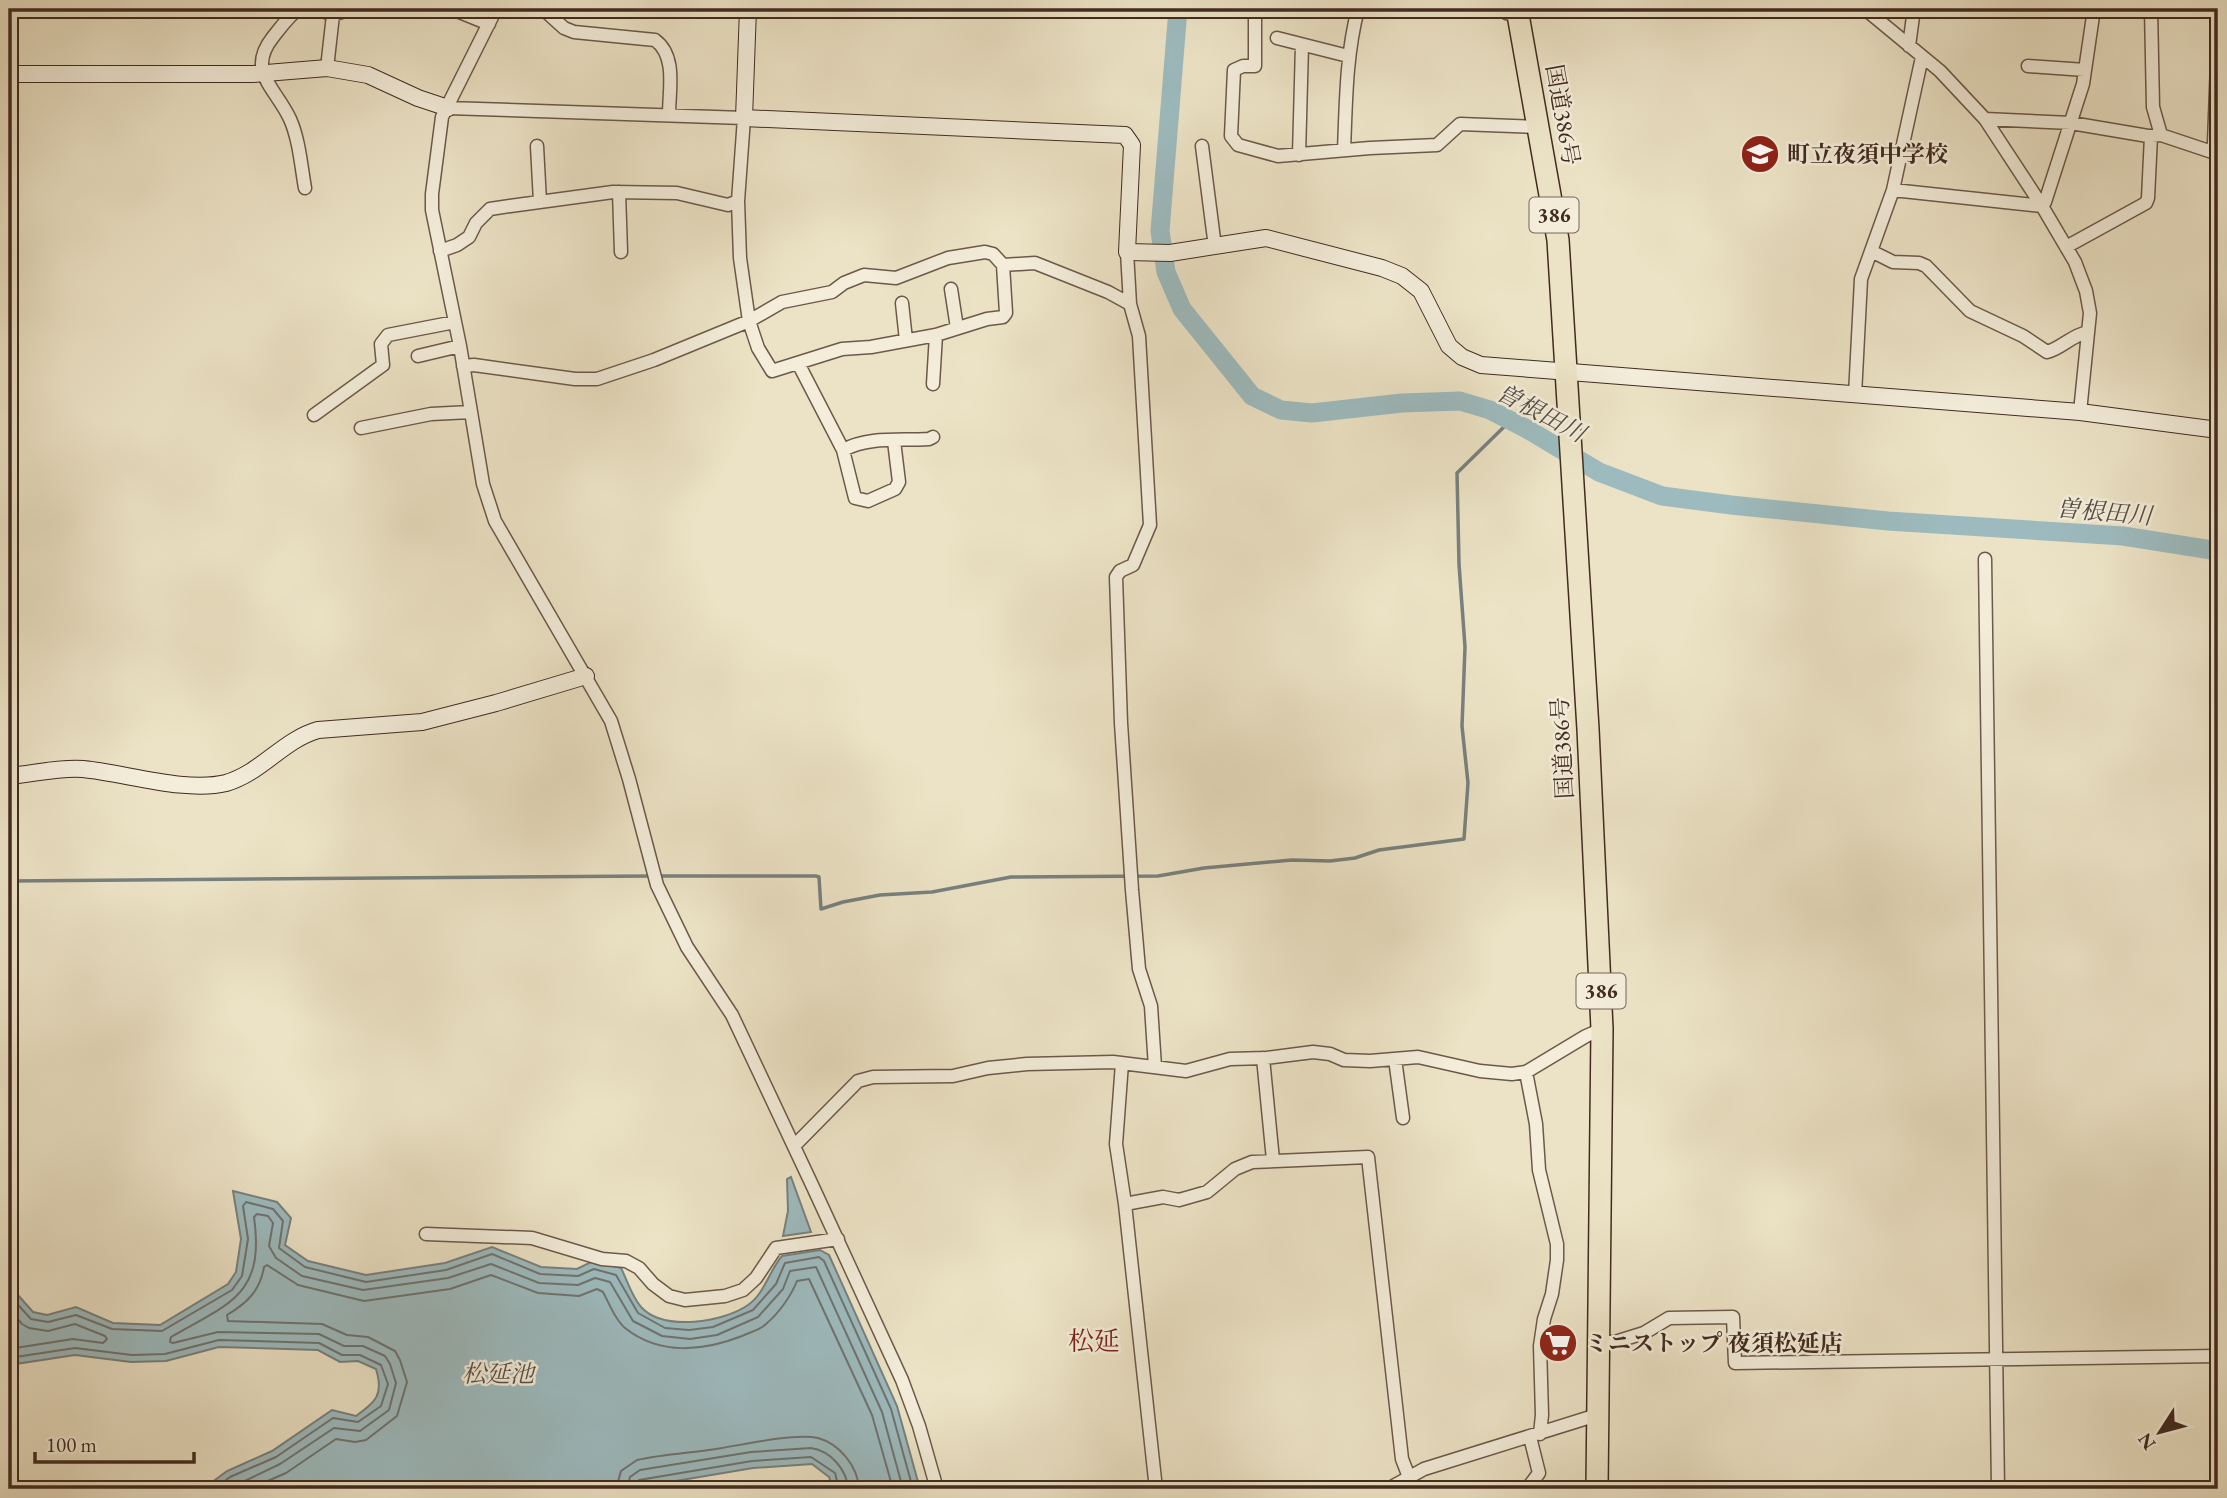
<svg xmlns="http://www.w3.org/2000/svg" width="2227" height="1498" font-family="'EB Garamond','Noto Serif JP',serif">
<rect width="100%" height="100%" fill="#ece3c6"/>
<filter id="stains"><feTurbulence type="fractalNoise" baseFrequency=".00286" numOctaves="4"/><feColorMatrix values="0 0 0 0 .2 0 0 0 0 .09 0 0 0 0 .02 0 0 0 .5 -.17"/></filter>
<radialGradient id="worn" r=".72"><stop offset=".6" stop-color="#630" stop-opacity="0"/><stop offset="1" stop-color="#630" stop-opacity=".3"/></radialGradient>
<path fill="#9dbbbf" stroke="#78817f" stroke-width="2" d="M791 1177 811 1232 783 1236 788 1211 787 1179Z
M233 1191 277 1202 291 1218 285 1245 308 1261 366 1275 445 1263 492 1247 541 1267 577 1269 593 1261 621 1268C627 1280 632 1297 641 1307 664 1332 724 1322 748 1305 765 1293 769 1271 782 1256L820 1250 829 1255 897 1406 920 1489H833L829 1477 812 1464 753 1468 628 1489H203L227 1471 272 1451 332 1410 356 1416C376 1401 384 1395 376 1369L358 1361 340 1362 318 1350 219 1347 166 1361 131 1362 75 1355 9 1365V1285L33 1312 47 1315 76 1307 113 1323 160 1325 228 1284 236 1272 241 1239Z"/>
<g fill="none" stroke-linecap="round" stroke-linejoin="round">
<path stroke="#6f7370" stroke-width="2" d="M9 1295 31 1319 48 1322 76 1315 112 1329 162 1331 232 1290 242 1276 248 1239 243 1206 246 1202 273 1209 283 1221 279 1248 305 1267 366 1282 446 1270 492 1254 540 1274 578 1276 594 1269 616 1275 638 1313 665 1328 689 1330 713 1327 753 1310 776 1284 785 1263 819 1257 824 1261 891 1409 913 1489
M9 1309 22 1324 29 1328 48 1331 75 1324 105 1336 107 1339 103 1343 73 1339 9 1349
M9 1358 75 1348 132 1355 165 1354 219 1340 319 1343 342 1355H360L381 1365 388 1384 381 1406 358 1422 333 1418 276 1457 230 1477 214 1489
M228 1489 280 1464 334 1428 360 1431 389 1410 396 1383 390 1364 385 1356 363 1346H344L319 1334 218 1332 173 1343 170 1342 171 1337C230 1303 265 1295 254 1217L257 1214 268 1216 273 1223 269 1246 276 1258 302 1276 363 1290 448 1278 491 1264 539 1283 578 1285 595 1278 610 1282 633 1321 662 1336 690 1339 717 1335 758 1317 783 1289 790 1271 816 1267 882 1412 903 1489
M249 1489 286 1473 336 1439 355 1442 366 1440 397 1416 407 1382 400 1360 395 1351 368 1337 347 1335 322 1324 228 1321 227 1315C247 1303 260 1291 264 1267L267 1265 298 1285 364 1301 450 1289 491 1275 538 1293 579 1296 597 1289 603 1292C609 1303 615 1320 625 1328 660 1356 704 1351 742 1336 750 1332 760 1330 766 1324 779 1313 791 1296 797 1281L809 1279 872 1415 893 1489
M616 1489 621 1471 637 1460C663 1454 690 1453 716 1449 741 1445 794 1433 818 1438 840 1444 858 1467 859 1489
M627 1489 630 1477 640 1470 751 1452 811 1448C831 1451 847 1470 848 1489
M635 1489 639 1480 752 1461 811 1457 835 1473 839 1489"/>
<path stroke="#78817f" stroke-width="3.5" d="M658 876H816L819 877 821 909 843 902 880 895 932 892 1011 877 1158 876 1204 868 1292 860 1330 861 1355 858 1379 850 1464 839 1468 783 1462 726 1465 647 1459 564 1457 473 1511 420
M9 881 651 876"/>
<path stroke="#9dbbbf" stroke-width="19" d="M1178 9 1160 231 1166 272 1182 309 1252 396 1281 410 1312 413 1402 403 1460 401 1490 410 1527 429 1599 472 1662 496 1731 505 1888 521 2123 536 2218 551"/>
<g stroke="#6c594a" stroke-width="15">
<path id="street" d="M298 9C288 17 281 27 273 37 246 71 275 87 290 119 299 139 301 165 305 188
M318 9 333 15 351 9
M452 9 489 24
M496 9 442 117 432 194V210L460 346 483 484 495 521 611 721 629 779 657 885 687 947 732 1015 813 1187 902 1380 919 1426 937 1489
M543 9 564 28 574 32 655 40C677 56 669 90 669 115
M1255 9V66H1243L1234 70 1231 136 1238 145 1278 156 1370 148 1437 145 1460 124 1540 127
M1502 9 1506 13 1518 15
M1865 9 1940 71 1985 119 2042 206 2075 262 2086 291 2090 313 2080 412
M2151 9 2153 107 2161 135
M1277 38 1348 56
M1909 46 1914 9
M2028 66 2085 70
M327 68 333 15
M448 108 744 118 738 201 740 258 749 321 758 348 772 371 842 349 871 347 936 335 987 319 1003 317 1006 313 1003 265 1035 263 1108 292 1130 304
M1985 119 2071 123 2148 136 2161 135 2218 154
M537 146 540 202
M1202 146 1215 247
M1344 150C1346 102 1346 55 1358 9
M2212 152 2214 143 2218 35
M1299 155 1302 45
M1893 190 2042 206
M619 192 621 252
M2042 206 2045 202 2083 84 2094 9
M2066 247 2146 203 2148 198 2151 136
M440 251 457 245 469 237 476 223 490 209 510 206 613 192 677 193 728 205 738 201
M1871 251 1893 262 1919 263 1926 266 1970 311 2023 336 2047 352C2062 348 2072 335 2088 332
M1127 252 1130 304 1139 336 1150 525 1133 565 1120 571 1116 577 1121 723 1132 890 1139 969 1151 1006 1155 1067
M951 289 957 328
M902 303 906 340
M418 356 460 346
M798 363 843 450 855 498 868 501 895 489 899 482 894 441
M463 366 474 365 575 379H597L654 360 749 321 782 302 832 292 844 283 864 275 896 278 948 258 985 252 993 254 1003 265
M933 384 936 335
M1855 395 1861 279 1893 190 1922 57
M314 415 383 365 381 344 388 335 455 322
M361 428 431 414 471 412
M843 450C870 436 899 441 929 439L933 437
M1985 559 1998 1489
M1263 1058 1273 1160
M1395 1059 1403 1118
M1122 1063 1116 1144 1125 1204
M1526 1072 1536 1124 1539 1170 1557 1244V1260L1552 1294 1544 1319 1540 1346 1542 1415 1540 1434
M794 1146 858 1081 873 1077 953 1076 988 1068 1027 1064 1113 1062 1186 1071 1230 1059 1266 1058 1313 1052 1330 1054 1344 1060 1370 1061 1418 1057 1480 1071 1512 1074 1526 1072 1586 1036 1602 1029
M426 1234 532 1238 602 1259 626 1261 639 1268 653 1284 669 1296 685 1300 725 1296 743 1290 756 1278 776 1248 838 1239
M1598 1342H1615L1644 1333 1669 1318 1733 1317 1735 1363 2218 1356
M1156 1489 1125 1204 1163 1197 1179 1200 1207 1192 1235 1169 1252 1162 1368 1157 1402 1459 1409 1477
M1388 1489 1424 1469 1597 1415
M1527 1489 1539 1473 1530 1437"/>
</g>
<g stroke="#412b20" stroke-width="18">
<path id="secondary" d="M748 9 744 118 1125 135 1132 145 1127 252 1170 253 1266 238 1382 268 1402 276 1421 291 1449 346 1462 357 1481 365 2080 412 2218 430
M9 74H253L327 68 368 75 418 98 448 108
M9 776C33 774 59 767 83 769 125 773 186 793 226 783 261 773 283 740 318 730L422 722 496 703 586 676"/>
</g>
<g stroke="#412b20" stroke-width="24">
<path id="highway" d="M1517 9 1558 240 1588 729 1602 1029 1597 1489"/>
</g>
<use href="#street" stroke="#f3edda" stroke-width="12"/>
<use href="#secondary" stroke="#f3edda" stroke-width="16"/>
<use href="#highway" stroke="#ece3c6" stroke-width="21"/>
</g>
<defs>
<g id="school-disc" transform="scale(2.0125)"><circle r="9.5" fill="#8f2418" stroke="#f3edda"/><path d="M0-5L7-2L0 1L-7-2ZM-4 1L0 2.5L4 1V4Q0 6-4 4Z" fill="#fff"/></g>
<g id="supermarket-disc" transform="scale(2.0125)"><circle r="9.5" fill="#8f2418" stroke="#f3edda"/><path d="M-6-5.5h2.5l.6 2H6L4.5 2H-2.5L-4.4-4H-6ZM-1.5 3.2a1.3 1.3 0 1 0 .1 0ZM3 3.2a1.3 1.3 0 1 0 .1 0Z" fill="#fff"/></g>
</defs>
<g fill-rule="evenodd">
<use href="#school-disc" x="1760" y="154"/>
<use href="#supermarket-disc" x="1558" y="1343"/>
</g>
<g text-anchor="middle" stroke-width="5" stroke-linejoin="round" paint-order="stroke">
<g fill="#f3edda" stroke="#766558" stroke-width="2">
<rect x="1529.5" y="197.5" width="49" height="35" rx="5"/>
<rect x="1576.5" y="973.5" width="49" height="35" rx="5"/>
</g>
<g font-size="21" font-weight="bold" fill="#412b20">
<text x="1554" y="222">386</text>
<text x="1601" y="998">386</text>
</g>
<g font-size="23" fill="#412b20" stroke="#f3edda">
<text transform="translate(1563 115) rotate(80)" y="8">国道386号</text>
<text transform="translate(1562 748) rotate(-93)" y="8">国道386号</text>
</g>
<g font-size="23" font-weight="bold" fill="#412b20" stroke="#f3edda" text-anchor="start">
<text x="1787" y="162">町立夜須中学校</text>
<text x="1585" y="1351">ミニストップ 夜須松延店</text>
</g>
<g font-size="24" font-style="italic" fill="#584f48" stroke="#f3edda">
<text transform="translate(1541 413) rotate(28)" y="8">曽根田川</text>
<text transform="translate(2104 512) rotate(5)" y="8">曽根田川</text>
<text x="498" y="1382">松延池</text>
</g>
<g font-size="26" fill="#7a1f14" stroke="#f3edda">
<text x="1094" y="1350">松延</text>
</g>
</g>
<rect width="2227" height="1498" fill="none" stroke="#ece3c6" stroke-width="35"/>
<rect x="10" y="10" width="2206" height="1477" fill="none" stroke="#412b20" stroke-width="3.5"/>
<rect x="18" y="18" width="2192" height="1463" fill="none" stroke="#412b20" stroke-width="2"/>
<g transform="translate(2160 1432) rotate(234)" stroke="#f3edda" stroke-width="5" paint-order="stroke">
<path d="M0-5L12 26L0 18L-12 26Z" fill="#412b20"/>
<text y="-10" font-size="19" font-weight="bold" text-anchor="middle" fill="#412b20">N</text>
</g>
<path d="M35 1452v10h159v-10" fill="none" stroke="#412b20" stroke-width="3.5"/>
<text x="46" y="1452" font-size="21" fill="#412b20" stroke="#f3edda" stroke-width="5" paint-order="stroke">100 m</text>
<rect width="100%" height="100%" filter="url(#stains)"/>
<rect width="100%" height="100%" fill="url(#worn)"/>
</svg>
